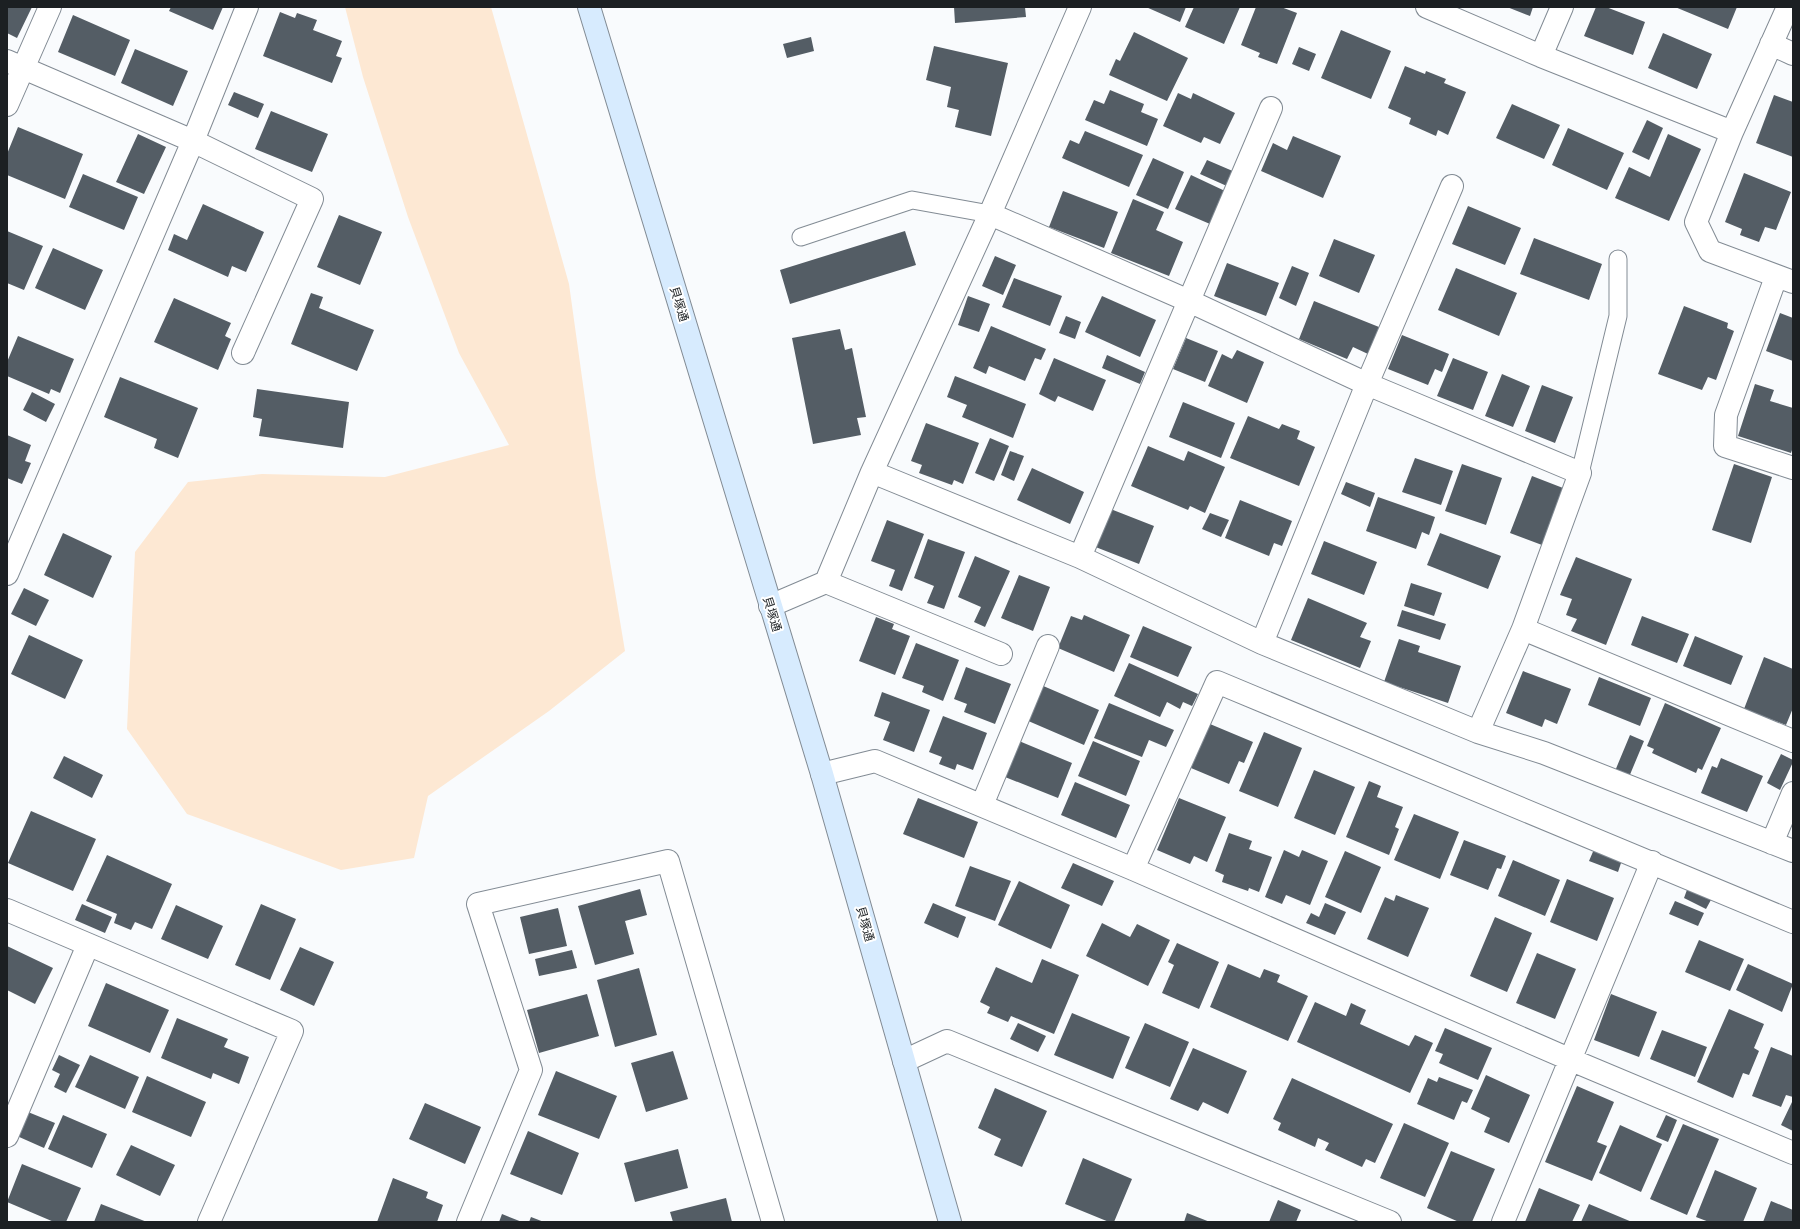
<svg xmlns="http://www.w3.org/2000/svg" width="1800" height="1229" font-family="'Fira Sans Condensed','Noto Sans JP',sans-serif">
<rect width="100%" height="100%" fill="#f9fbfd"/>
<path fill="#fde8d3" d="M345 7H491L569 284 596 478 625 651 549 711 428 796 414 858 341 870 187 814 127 729 135 552 188 482 262 474 385 477 509 445 459 353 408 217 363 77Z"/>
<path fill="#545d65" d="M7 7H32L17 38 7 33Z
M171 7H223L213 30 169 11Z
M954 7H1025L1026 17 955 23Z
M1146 7H1186L1180 22Z
M1194 7H1240L1224 44 1185 27Z
M1256 7H1281L1297 13 1277 64 1258 57 1260 53 1241 45Z
M1507 7H1533L1530 16Z
M1596 7H1606L1645 22 1633 55 1584 36Z
M1675 7H1737L1728 29Z
M280 12 295 18 297 13 317 20 313 30 342 41 336 56 342 58 332 83 263 56Z
M73 15 130 40 115 76 58 52Z
M1341 30 1391 51 1371 99 1321 78Z
M1134 32 1188 58 1167 101 1109 75 1116 59 1120 61Z
M1663 33 1712 54 1697 89 1648 68Z
M811 37 814 51 787 58 783 44Z
M934 46 1008 63 991 136 955 127 959 110 947 107 951 87 926 80Z
M1299 47 1316 54 1309 71 1292 64Z
M135 49 188 71 173 106 121 83Z
M1405 66 1425 74 1426 71 1446 79 1444 83 1466 92 1448 135 1438 130 1436 136 1409 124 1411 118 1388 108Z
M1110 90 1144 104 1141 112 1158 119 1147 146 1085 120 1094 100 1104 104Z
M234 92 264 104 258 118 228 105Z
M1178 93 1191 99 1193 93 1235 113 1220 144 1204 137 1201 143 1163 126Z
M1774 95 1793 102V157L1756 143Z
M1512 104 1560 125 1544 159 1496 138Z
M271 111 328 134 312 172 255 149Z
M1647 120 1663 128 1649 160 1632 152Z
M18 127 83 154 65 199 7 175V154Z
M1568 128 1624 153 1607 190 1552 165Z
M1085 131 1143 155 1129 187 1062 158 1070 140 1079 144Z
M138 134 166 147 144 194 116 182Z
M1668 134 1701 149 1669 221 1615 198 1629 167 1650 177Z
M1293 136 1341 156 1323 198 1261 171 1273 143 1287 150Z
M1153 158 1184 172 1168 209 1136 195Z
M1207 160 1235 172 1229 187 1200 174Z
M1744 173 1791 192 1776 230 1765 227 1759 242 1740 235 1742 229 1725 222Z
M83 174 138 197 124 230 69 207Z
M1191 175 1225 191 1210 224 1175 209Z
M1063 191 1118 212 1104 248 1049 227Z
M1133 199 1164 212 1156 230 1183 242 1169 276 1111 253Z
M203 204 264 232 246 272 232 266 228 277 168 250 174 234 187 240Z
M1468 206 1521 228 1505 265 1452 244Z
M339 215 382 232 360 285 317 267Z
M7 231 43 246 24 290 7 283Z
M905 231 916 265 790 304 780 270Z
M1534 238 1602 264 1589 300 1520 274Z
M1334 239 1375 255 1359 293 1319 276Z
M53 248 103 270 85 310 35 288Z
M995 256 1016 265 1003 295 982 286Z
M1227 263 1279 283 1266 316 1214 296Z
M1292 266 1309 273 1296 306 1279 298Z
M1456 268 1517 293 1499 336 1438 310Z
M1014 278 1062 296 1050 326 1002 307Z
M311 293 323 297 319 308 374 330 357 371 291 344Z
M968 296 990 304 979 332 958 325Z
M1102 296 1156 320 1140 357 1085 332Z
M174 298 231 323 225 336 231 339 218 370 154 342Z
M1314 301 1379 327 1368 354 1353 347 1347 359 1299 339Z
M1684 306 1728 323 1727 328 1734 331 1716 380 1708 377 1702 390 1658 374Z
M1780 313 1793 318V361L1766 351Z
M1066 316 1081 322 1075 339 1059 333Z
M991 326 1046 349 1041 360 1035 358 1025 381 989 366 986 374 973 368Z
M840 329 845 350 852 348 866 417 857 418 861 435 813 444 792 338Z
M1402 335 1449 354 1442 372 1435 369 1428 385 1388 369Z
M18 336 74 359 60 393 51 389 49 394 7 376V362Z
M1186 338 1218 351 1205 382 1173 369Z
M1237 350 1264 362 1247 403 1208 386 1222 354 1232 359Z
M1107 355 1145 372 1140 384 1102 368Z
M1054 358 1106 380 1093 411 1058 396 1055 402 1039 394Z
M1453 358 1488 372 1473 410 1437 396Z
M1502 374 1530 386 1513 427 1485 416Z
M955 376 1026 404 1013 438 962 417 967 405 947 397Z
M120 377 198 408 178 458 154 448 157 439 104 417Z
M1755 384 1774 390 1770 401 1793 408V447L1791 453 1738 436Z
M1542 385 1573 397 1555 443 1525 431Z
M257 389 349 402 343 448 259 436 262 419 253 417Z
M32 392 55 404 46 422 23 410Z
M1183 402 1235 423 1221 458 1169 437Z
M1248 416 1279 429 1282 424 1300 431 1297 439 1315 447 1299 486 1230 458Z
M926 423 979 443 963 484 954 480 952 485 919 473 922 465 911 461Z
M7 435 31 445 25 461 31 463 22 484 7 478Z
M990 438 1009 446 994 481 975 473Z
M1148 446 1184 461 1188 451 1225 467 1205 513 1190 506 1188 510 1131 486Z
M1010 451 1024 456 1014 481 1001 475Z
M1415 458 1453 471 1441 505 1402 492Z
M1462 464 1502 478 1486 525 1445 511Z
M1734 464 1772 477 1751 543 1712 530Z
M1032 468 1084 492 1070 524 1017 500Z
M1532 476 1563 488 1542 545 1510 533Z
M1346 482 1375 493 1370 507 1341 494Z
M1378 497 1435 517 1429 535 1422 532 1416 549 1366 531Z
M1240 500 1292 521 1282 546 1274 543 1269 556 1225 538Z
M1108 508 1154 526 1139 564 1093 546Z
M1210 513 1229 520 1221 537 1202 529Z
M887 520 924 534 902 591 889 586 895 570 871 561Z
M63 533 112 556 93 598 44 575Z
M1440 533 1501 556 1488 589 1427 565Z
M928 539 965 552 944 609 927 603 934 586 914 578Z
M1324 541 1377 562 1364 595 1311 574Z
M975 556 1010 571 985 627 974 622 981 607 958 597Z
M1576 557 1632 579 1606 645 1571 631 1577 619 1566 615 1572 599 1560 595Z
M1019 575 1050 587 1033 631 1001 618Z
M1411 583 1442 593 1434 616 1404 606Z
M24 588 49 600 36 626 11 614Z
M1308 598 1367 623 1360 637 1371 641 1360 668 1291 640Z
M1402 610 1446 624 1440 640 1397 626Z
M1084 615 1130 635 1114 672 1058 648 1071 616 1082 620Z
M1642 616 1689 634 1677 663 1631 645Z
M876 617 894 624 892 629 910 636 895 675 859 661Z
M1143 626 1192 647 1178 677 1130 657Z
M29 635 83 660 65 699 11 674Z
M1695 636 1743 656 1731 685 1683 666Z
M1399 639 1420 646 1418 652 1461 666 1448 703 1384 682Z
M916 643 959 660 943 701 922 692 924 686 902 678Z
M1764 657 1793 669V708L1786 725 1744 709Z
M1129 663 1198 694 1192 706 1183 702 1180 709 1167 702 1160 717 1114 696Z
M966 667 1011 684 995 724 964 712 967 704 954 699Z
M1523 671 1571 689 1557 724 1545 719 1542 727 1506 713Z
M1599 677 1651 698 1640 726 1588 705Z
M1041 685 1099 710 1084 745 1026 720Z
M882 692 930 710 914 752 883 740 890 722 874 716Z
M1109 703 1174 730 1166 747 1149 740 1142 757 1094 738Z
M1665 703 1721 728 1702 770 1698 768 1696 773 1652 753 1654 749 1647 746Z
M943 716 987 733 973 770 957 764 955 770 939 764 942 757 929 752Z
M1210 724 1253 742 1244 763 1239 761 1229 784 1191 768Z
M1264 732 1302 748 1278 807 1239 791Z
M1630 735 1644 741 1629 777 1615 771Z
M1019 741 1072 763 1058 798 1005 777Z
M1093 741 1140 761 1126 796 1078 776Z
M1781 754 1793 760V762L1780 790 1767 783Z
M64 756 103 775 92 798 53 778Z
M1721 758 1763 776 1747 812 1701 793 1712 766 1717 768Z
M1314 770 1355 787 1335 835 1294 818Z
M1369 781 1381 786 1377 797 1403 807 1395 827 1399 829 1389 855 1346 837Z
M1075 782 1130 805 1116 838 1061 815Z
M918 798 978 822 964 858 903 834Z
M1179 798 1226 817 1207 862 1194 856 1190 864 1157 850Z
M31 811 96 839 73 891 8 863Z
M1414 814 1459 832 1440 879 1394 860Z
M1229 833 1252 841 1249 849 1272 857 1259 892 1249 888 1248 891 1222 882 1224 875 1215 871Z
M1464 840 1506 856 1501 869 1497 868 1488 890 1450 875Z
M1595 847 1623 857 1618 872 1589 861Z
M1284 850 1299 857 1302 850 1328 861 1310 905 1286 895 1282 904 1265 897Z
M1345 851 1381 867 1361 913 1325 897Z
M107 855 172 884 152 929 135 922 131 930 114 923 117 914 86 901Z
M1513 860 1560 880 1545 916 1498 896Z
M1073 863 1114 881 1102 906 1061 888Z
M970 866 1011 881 995 921 955 906Z
M1567 879 1614 898 1597 941 1550 922Z
M1019 881 1070 905 1051 949 998 925Z
M1688 887 1712 898 1706 909 1684 898Z
M640 889 647 915 625 921 634 954 595 965 578 906Z
M1396 895 1429 908 1408 957 1367 939 1385 897 1394 901Z
M1675 901 1704 913 1698 926 1669 914Z
M933 903 966 917 958 938 924 923Z
M1325 903 1346 912 1335 935 1306 923 1311 913 1319 917Z
M82 904 112 917 105 933 75 920Z
M261 904 296 919 270 980 235 965Z
M176 905 223 926 208 959 161 939Z
M558 908 567 946 529 954 520 917Z
M1495 917 1532 933 1507 992 1470 976Z
M1102 923 1130 937 1137 924 1170 940 1148 986 1086 956Z
M1699 940 1744 959 1730 991 1685 972Z
M1177 943 1219 962 1199 1009 1162 993 1174 965 1168 962Z
M7 946 53 968 35 1004 7 990Z
M300 947 334 962 314 1006 280 990Z
M572 950 577 968 539 976 535 959Z
M1537 953 1576 969 1555 1019 1516 1003Z
M1042 959 1079 975 1054 1034 1011 1016 1008 1022 987 1013 990 1007 980 1002 996 967 1032 983Z
M1228 964 1260 978 1264 969 1280 975 1277 982 1308 996 1288 1041 1210 1007Z
M1748 964 1793 984 1782 1012 1736 990Z
M639 968 657 1035 615 1047 597 980Z
M106 983 169 1010 150 1053 88 1026Z
M587 994 599 1036 539 1053 527 1010Z
M1611 994 1657 1012 1639 1057 1594 1040Z
M1315 1002 1346 1016 1351 1003 1366 1010 1360 1024 1409 1046 1415 1035 1433 1043 1410 1093 1297 1042Z
M1729 1009 1764 1024 1754 1048 1759 1051 1749 1075 1743 1073 1733 1098 1697 1082Z
M1072 1013 1130 1037 1113 1079 1054 1055Z
M177 1018 228 1039 224 1047 249 1057 239 1084 213 1073 211 1079 161 1058Z
M1018 1023 1046 1036 1038 1052 1010 1039Z
M1145 1023 1189 1042 1170 1087 1125 1068Z
M1445 1028 1492 1048 1478 1080 1439 1063 1443 1054 1435 1051Z
M1662 1030 1707 1047 1695 1077 1650 1059Z
M1771 1047 1793 1056V1097L1786 1095 1781 1107 1752 1096Z
M1193 1048 1247 1071 1228 1114 1203 1102 1198 1111 1170 1099Z
M673 1051 688 1099 646 1112 631 1063Z
M59 1055 80 1065 66 1093 54 1087 60 1074 52 1070Z
M90 1055 139 1077 125 1109 75 1087Z
M556 1071 617 1096 599 1139 538 1115Z
M1486 1075 1530 1095 1509 1143 1484 1132 1490 1118 1471 1109Z
M147 1076 206 1102 191 1137 132 1112Z
M1439 1077 1473 1090 1467 1103 1462 1101 1454 1120 1417 1104 1428 1078 1437 1082Z
M1292 1078 1393 1124 1375 1163 1366 1159 1362 1167 1325 1150 1329 1143 1318 1138 1315 1147 1278 1130 1281 1123 1273 1119Z
M1577 1086 1614 1102 1597 1142 1607 1146 1592 1181 1545 1162Z
M995 1088 1047 1111 1022 1167 994 1155 1001 1139 978 1128Z
M1792 1102H1793V1131L1781 1125Z
M425 1103 481 1127 465 1164 409 1139Z
M28 1112 55 1123 44 1148 17 1136Z
M63 1115 107 1134 92 1168 48 1149Z
M1666 1115 1677 1120 1668 1142 1656 1137Z
M1404 1123 1449 1143 1425 1197 1380 1178Z
M1683 1124 1719 1139 1687 1215 1650 1199Z
M1620 1125 1662 1144 1641 1192 1599 1173Z
M528 1131 579 1153 562 1195 510 1174Z
M131 1145 175 1165 160 1196 116 1175Z
M678 1149 688 1188 635 1202 624 1163Z
M1451 1151 1495 1169 1472 1222H1459L1427 1208Z
M1083 1158 1132 1179 1114 1222H1109L1065 1204Z
M22 1164 81 1188 66 1222H54L7 1202Z
M1715 1170 1757 1188 1743 1222H1709L1696 1217Z
M393 1178 428 1192 426 1198 443 1205 437 1222H377Z
M1539 1188 1580 1205 1572 1222H1525Z
M726 1198 732 1222H673L670 1212Z
M1278 1200 1301 1210 1296 1222H1269Z
M1771 1201 1793 1210V1222H1763Z
M101 1204 147 1222H94Z
M1589 1204 1632 1222H1581Z
M1187 1213 1210 1222H1184Z
M502 1214 522 1222H499Z
M531 1217 544 1222H529Z"/>
<g fill="none" stroke-linecap="round" stroke-linejoin="round">
<g stroke="#828b94" stroke-width="19">
<path id="lane" d="M801 237 912 200 990 214
M1580 473 1618 316V259"/>
</g>
<g stroke="#828b94" stroke-width="24">
<path id="street" d="M1427 7 1541 56 1732 132
M1788 7 1732 132 1696 222 1710 251 1793 282
M1771 44 1793 54
M1541 56 1562 7
M7 61 193 141 312 199 243 353
M7 105 50 7
M990 214 1189 301 1367 384 1580 473 1523 629 1478 732
M1776 277 1726 415 1725 446 1793 468
M872 472 1080 557 1262 643 1478 732 1544 753 1793 851
M1080 557 1271 108
M7 574 193 141 247 7
M826 582 1001 654
M770 606 826 582 872 472 990 214 1080 7
M1523 629 1793 741
M1262 643 1367 384 1452 186
M822 774 875 761 1133 869 1569 1059 1793 1153
M982 805 1048 646
M1772 843 1793 793
M1133 869 1217 682 1793 922
M7 910 292 1031 209 1222
M904 1061 947 1041 1390 1222
M7 1136 88 945
M468 1222 531 1070 478 904 668 861 773 1222
M1503 1222 1652 862"/>
</g>
<g stroke="#828b94" stroke-width="24">
<path id="secondary" d="M589 7 822 774 950 1222"/>
</g>
<use href="#lane" stroke="#fff" stroke-width="17"/>
<use href="#street" stroke="#fff" stroke-width="22"/>
<use href="#secondary" stroke="#d7ebfe" stroke-width="22"/>
</g>
<g text-anchor="middle" stroke-width="4" stroke-linejoin="round" paint-order="stroke">
<g font-size="12" fill="#1c2023" stroke="#fff">
<text transform="translate(679 304) rotate(73)" y="4">貝塚通</text>
<text transform="translate(772 614) rotate(73)" y="4">貝塚通</text>
<text transform="translate(865 924) rotate(74)" y="4">貝塚通</text>
</g>
</g>
<rect width="1800" height="1229" fill="none" stroke="#1c2023" stroke-width="16"/>
</svg>
